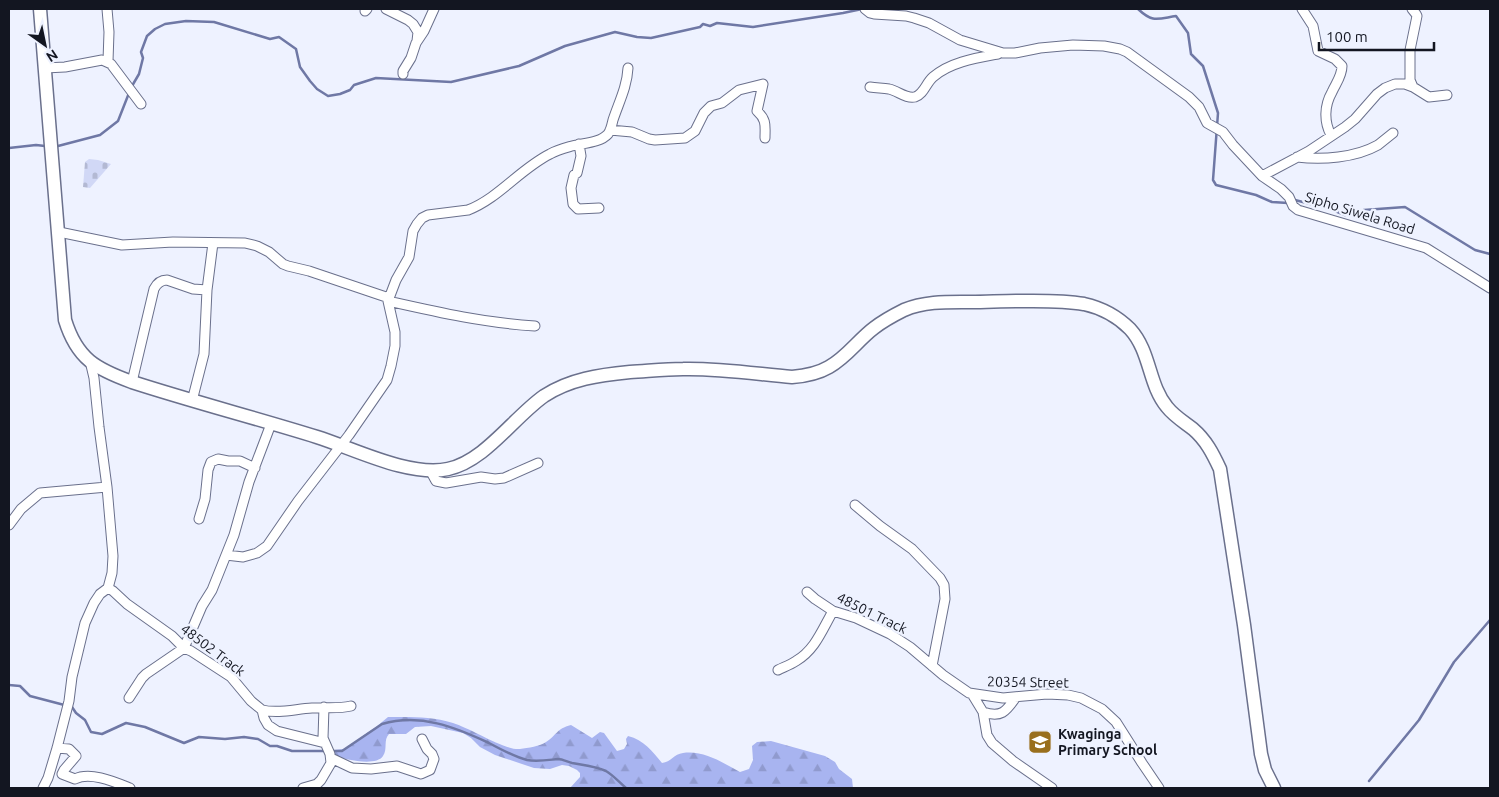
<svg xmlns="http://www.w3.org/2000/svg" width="1499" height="797" font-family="Ubuntu,sans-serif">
<defs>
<pattern id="forest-firs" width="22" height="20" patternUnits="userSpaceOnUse" patternTransform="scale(1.25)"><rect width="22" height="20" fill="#a8b4f0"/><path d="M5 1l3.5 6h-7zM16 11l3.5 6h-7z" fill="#909ace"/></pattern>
<pattern id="cemetery-stones" width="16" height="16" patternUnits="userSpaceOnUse" patternTransform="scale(1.25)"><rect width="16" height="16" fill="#d1d8f6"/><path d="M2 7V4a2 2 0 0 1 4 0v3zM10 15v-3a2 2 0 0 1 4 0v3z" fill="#b3b9d3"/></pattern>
</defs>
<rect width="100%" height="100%" fill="#eef2ff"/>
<path fill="url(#forest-firs)" d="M388 717C410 717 431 716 453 723 470 728 506 751 520 749 528 748 540 746 546 742 557 735 556 729 571 725L592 738 600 732 604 733 617 751 624 749 627 744 626 739 628 736C644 740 652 751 662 763 671 762 674 754 683 753 704 750 723 763 740 772L749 769 753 760 752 746 757 742 771 741 825 756 835 762 839 769 852 779 853 788H570L580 777V773L577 770 569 766 562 765 550 769 534 768 495 755 480 747 471 738 463 733 431 726 415 727 406 734H389C383 740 388 749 383 756 376 767 344 759 334 756V750L344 749 376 727Z"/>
<path fill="url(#cemetery-stones)" d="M89 159 98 160 111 164 90 188 83 187 85 162Z"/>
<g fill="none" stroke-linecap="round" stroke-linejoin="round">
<path stroke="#6f78a5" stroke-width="2.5" d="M1138 9C1153 23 1157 19 1176 16L1188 33 1191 54 1203 66 1218 113 1213 180 1216 185 1256 195 1272 202 1288 203 1295 200 1330 209 1345 215 1364 210 1405 207 1475 250 1490 254
M132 86 139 74 143 58 141 52 147 36 155 29 165 24 186 21 214 22 270 39 279 37 296 49 300 67 310 81 317 89 328 96 340 94 350 90 354 85 376 78 451 82 519 66 565 46 615 32 637 37 651 38 700 27 703 24 710 26 717 23 753 27 843 13 862 9
M58 146 100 135 118 121 129 93
M9 148 36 145 45 146
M9 685 20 686 30 696 72 707 76 713 85 720 91 732 102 734 126 723 145 727 184 743 199 737 225 739 244 737 258 739 270 746H277L292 751H342L382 724C420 713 455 727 489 743 500 749 515 757 527 760 537 762 548 760 558 759 562 759 568 762 572 763 583 765 595 766 606 771 613 775 620 783 626 788
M1369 781 1419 720 1454 662 1490 620"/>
<g stroke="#6a708c" stroke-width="11">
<path id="street" d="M107 9 109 32 108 61
M386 9 408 20 413 24 418 32 417 41
M865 9 870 13 874 14 906 16 914 18 929 23 960 40 1003 53H1015L1040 48 1073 45 1104 46 1120 49 1127 52 1189 97 1199 107 1207 123 1223 132 1233 145 1262 176 1281 189 1289 197 1293 206 1298 210 1426 248 1490 288
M1302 9 1313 26 1318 51 1335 59 1342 66C1342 76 1336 83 1332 92 1324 106 1324 122 1331 135
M1412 9 1416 14 1417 16 1410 50V80L1413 87
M365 11 367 9
M45 68 65 67 102 60 111 64 141 104
M403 74V71L411 58 416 43 424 31 434 9
M870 87C877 88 883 88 889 89 898 91 906 99 915 97 924 94 926 83 933 77 950 62 976 58 998 54
M610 130 632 132 649 139 655 140 685 138 695 131 704 113 711 106 722 103 739 90 763 84 757 111C767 120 765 126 765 138
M579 144 581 156 577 173 574 175 571 188 573 204 578 209 599 208
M1297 157C1322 160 1355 158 1378 145 1383 141 1388 137 1393 133
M1262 176 1309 151 1345 127 1355 119 1377 94 1385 88 1395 84H1405L1413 87 1429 97 1447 95
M59 232 122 245 173 242 245 243 257 246 269 252 283 264 288 266 309 271 389 298
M388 301C437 312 485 323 535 326
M132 382 154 289C157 283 161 280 167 280L193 289 207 290
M192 401 204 354 207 290 213 243
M430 470 436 481 446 483 481 477 495 479 504 478 538 463
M855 505 880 526 912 549 940 578 944 585 945 599 932 666
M199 519 205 499 208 470 211 462 218 459 228 461H240L255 468
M9 525 21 509 40 493 107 487
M226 555 243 557 257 553 267 546 298 501 349 435 387 380 391 366 395 346V332L388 301 396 280 409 257 413 231 417 224 422 218 428 215 468 210C499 198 520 169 550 154 557 150 565 148 572 146 583 143 600 143 608 134 611 130 612 124 613 120 619 102 627 87 628 68
M108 588 113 591 127 604 172 636 184 648 191 651 231 677 251 701 262 710 264 718 268 725 277 731 325 743
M807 592 815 599 833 611 856 618 890 634 910 647 943 675 969 693 1003 698 1047 694 1068 695 1081 698 1102 709 1116 722 1142 763 1159 788
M778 670C784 667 790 665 796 661 815 650 822 630 833 611
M972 694 983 712 987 735 992 743 1013 761 1052 788
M129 698 142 678 146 674 184 648 202 606 212 590 234 535 249 482 271 424
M262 710C279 714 295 709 312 708 326 707 338 709 351 706
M983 712C1001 718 1006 712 1016 697
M57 748 69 749 76 756 64 770 62 774 75 779C90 771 115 782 130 788
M331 758 352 768 371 769 397 766 421 774 430 770 434 759 432 754 427 749 422 739
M43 788 48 778 57 748 69 701 72 677 85 623 94 603 100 594 108 588 112 573 113 556 107 487 99 427 94 378 90 361
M303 788 317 784 321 780 331 763 330 754 323 738 324 707"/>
</g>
<g stroke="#6a708c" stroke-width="15">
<path id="secondary" d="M40 9 65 320C77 359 96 369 132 382 194 402 256 418 317 437 355 449 409 477 448 469 485 461 513 418 544 396 570 379 599 375 630 372 648 371 665 369 683 369 718 368 757 374 792 377 805 376 817 374 829 367 847 357 858 340 874 328 883 321 894 315 904 310 925 301 948 302 971 302 986 302 1001 301 1016 301 1038 301 1062 300 1084 304 1102 308 1117 316 1130 329 1151 352 1148 384 1167 407 1174 416 1184 422 1193 429 1206 440 1213 454 1220 469L1244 625 1261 754 1265 770 1274 788"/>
</g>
<use href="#street" stroke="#fff" stroke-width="9"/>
<use href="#secondary" stroke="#fff" stroke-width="12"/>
</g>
<defs>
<g id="school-square" transform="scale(1.25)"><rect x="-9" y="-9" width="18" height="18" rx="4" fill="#996f1d" stroke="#eef2ff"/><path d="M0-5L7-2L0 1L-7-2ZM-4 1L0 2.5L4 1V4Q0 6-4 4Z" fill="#fff"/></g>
</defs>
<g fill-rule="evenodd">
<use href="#school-square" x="1040" y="742"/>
</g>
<g text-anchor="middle" stroke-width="5" stroke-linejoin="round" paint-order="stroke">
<g font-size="14" fill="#131621" stroke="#eef2ff">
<text transform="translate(1360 213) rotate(17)" y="5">Sipho Siwela Road</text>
<text transform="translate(872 613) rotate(26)" y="5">48501 Track</text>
<text transform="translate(213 650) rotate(37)" y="5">48502 Track</text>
<text transform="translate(1028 682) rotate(1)" y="5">20354 Street</text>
</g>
<g font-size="14" font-weight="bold" fill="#131621" stroke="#eef2ff" text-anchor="start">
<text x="1058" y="739">Kwaginga<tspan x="1058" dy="16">Primary School</tspan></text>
</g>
</g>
<rect width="1499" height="797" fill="none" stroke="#131621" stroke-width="20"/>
<g transform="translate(45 45) rotate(147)" stroke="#eef2ff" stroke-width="4" paint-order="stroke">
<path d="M0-4L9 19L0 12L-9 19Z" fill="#131621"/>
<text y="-8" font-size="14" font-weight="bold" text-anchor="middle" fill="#131621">N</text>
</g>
<path d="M1319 42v8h115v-8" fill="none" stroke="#131621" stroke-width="2.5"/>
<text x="1326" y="42" font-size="15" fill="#131621" stroke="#eef2ff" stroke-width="4" paint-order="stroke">100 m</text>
</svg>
